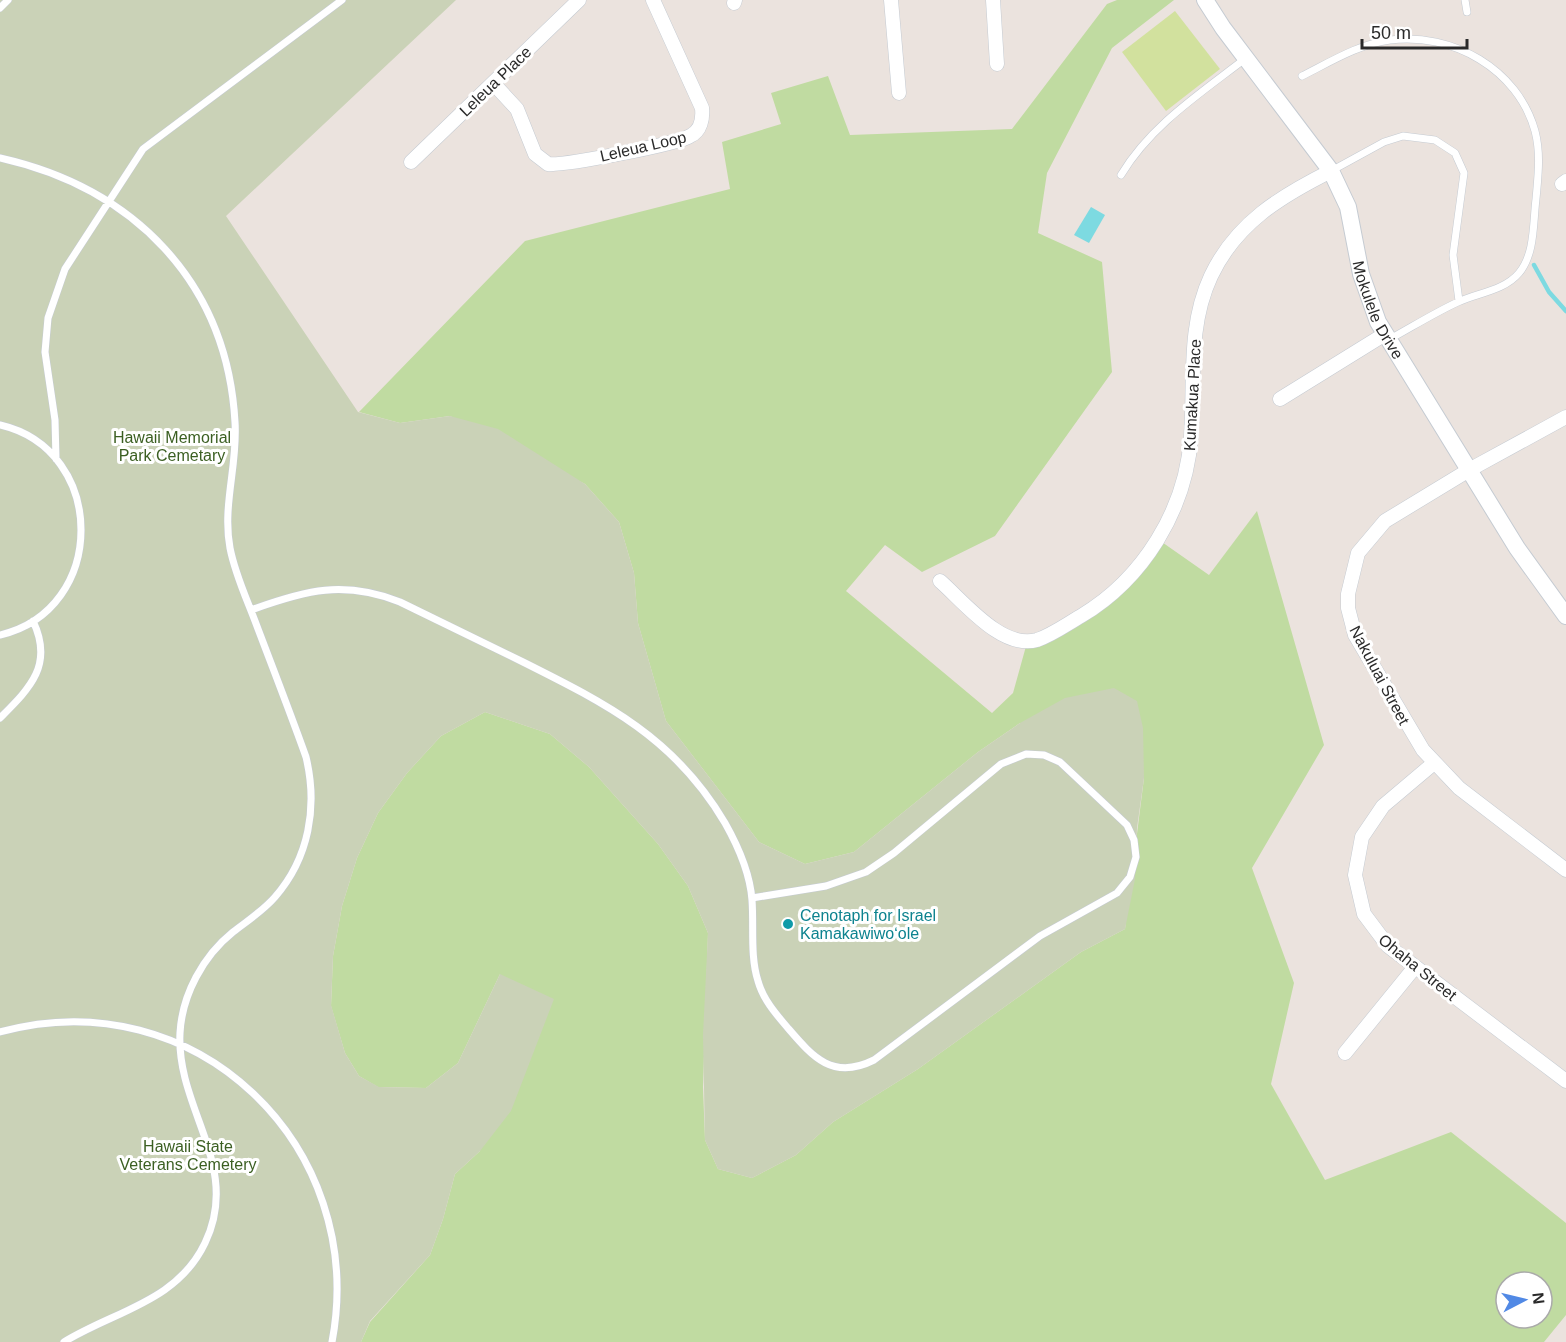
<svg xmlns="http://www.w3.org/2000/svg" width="1566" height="1342" font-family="Arial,sans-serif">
<rect width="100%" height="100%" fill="#ebe3de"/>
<path fill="#c0dba1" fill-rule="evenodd" d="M1117 0H1174L1112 48 1047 173 1038 233 1102 262 1112 372 995 536 922 572 885 545 846 591 992 713 1013 693 1028 639 1124 589 1159 540 1209 575 1257 511 1324 745 1252 868 1294 983 1271 1084 1325 1180 1451 1132 1566 1223V1315L1544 1342H361L370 1322 430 1255 443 1219 455 1174 480 1151 500 974 458 1063 426 1088 378 1087 359 1076 345 1053 331 1006 333 956 342 906 357 858 378 813 407 773 441 736 485 712 550 734 589 767 658 844 688 886 708 933 703 1087 705 1140 718 1169 752 1178 796 1155 833 1122 918 1069 1081 952 1125 929 1144 778 1020 723 978 752 854 852 805 864 759 842 666 721 638 623 634 573 619 522 585 484 450 416 400 423 359 412 525 241 730 189 722 142 781 124 771 93 828 76 850 135 1012 129 1107 4ZM1506 1282H1542V1318H1506Z"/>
<path fill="#cad2b7" d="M0 0H456L226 216 358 412 400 423 450 416 498 429 585 484 619 522 634 573 638 623 666 721 759 842 805 864 854 852 978 752 1020 723 1065 698 1114 688 1137 701 1143 728 1144 778 1137 828 1135 879 1125 929 1081 952 918 1069 833 1122 796 1155 752 1178 718 1169 705 1140 703 1035 708 933 688 886 658 844 589 767 550 734 485 712 441 736 407 773 378 813 357 858 342 906 333 956 331 1005 345 1053 359 1076 379 1087 426 1088 458 1063 500 974 554 999 511 1111 480 1151 455 1174 443 1219 430 1255 370 1321 361 1342H0Z"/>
<path fill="#d2e19e" d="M1175 11 1220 69 1166 111 1122 52Z"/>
<path fill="#7ddae1" d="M1091 207 1105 215 1089 243 1074 235Z"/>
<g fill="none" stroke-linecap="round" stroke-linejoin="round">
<path stroke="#7ddae1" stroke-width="4.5" d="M1534 265 1549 292 1566 311"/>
<g stroke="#c5cbd2" stroke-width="8">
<path id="service" d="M1465 0 1467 12
M0 8 8 0
M1302 76C1330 62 1359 44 1390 40 1452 32 1518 69 1535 131 1541 154 1538 176 1536 199 1533 223 1535 254 1519 273 1504 291 1477 293 1458 302 1434 313 1412 327 1390 339
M0 158C133 188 227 281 235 422 238 464 222 506 230 548 235 574 246 597 255 621 272 666 290 712 306 757 318 807 309 858 275 897 263 911 247 921 233 932 203 956 182 995 180 1033 176 1109 242 1166 205 1243 177 1302 114 1311 64 1342
M1331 171 1384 142 1403 136 1435 140 1455 153 1464 173 1453 255 1459 301
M1121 175C1151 125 1201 93 1246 58
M0 425C108 450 108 610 0 635
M56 459 55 420 45 352 48 318 65 269 143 149 342 0
M251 610C306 590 344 580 400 602 441 622 482 642 523 662 607 704 675 738 725 823 738 846 750 873 752 900 754 927 750 956 758 981 763 999 775 1013 787 1027 812 1056 832 1081 874 1060L1040 936 1117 893 1130 877 1136 857 1134 840 1127 825 1060 762 1044 755 1026 754 1001 764 894 853 866 872 826 886 752 898
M0 718C30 688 54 665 33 621
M0 1032C195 978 369 1146 332 1342"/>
</g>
<g stroke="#c5cbd2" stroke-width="15">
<path id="minor" d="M891 0 899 93
M993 0 997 64
M734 3 735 0
M493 83 517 109 535 154 548 164C563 166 677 144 690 136 701 131 703 118 702 108L653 0
M411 162 579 0
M1562 184 1566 181
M1280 399 1385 334
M1566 417 1469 470 1385 521 1358 553 1348 594V608L1355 635 1423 750 1459 788 1566 870
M940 581C964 602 1002 650 1037 640 1052 635 1067 624 1081 616 1143 579 1186 510 1191 437 1195 383 1187 327 1211 276 1236 223 1281 196 1331 171
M1434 763 1383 806 1362 837 1355 875 1364 914 1388 946 1566 1081
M1345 1053 1415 967"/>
</g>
<g stroke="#c5cbd2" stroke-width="18">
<g id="tertiary">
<path id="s1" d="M1205 0 1223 28 1331 171 1348 207 1361 274 1378 322 1517 548 1566 616"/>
</g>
</g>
<use href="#service" stroke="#fff" stroke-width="7"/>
<use href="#minor" stroke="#fff" stroke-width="14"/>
<use href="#tertiary" stroke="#fff" stroke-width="16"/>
</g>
<circle fill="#0f9aa8" stroke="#fff" stroke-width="2" cx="788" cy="924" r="6"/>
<g text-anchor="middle" stroke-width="6" stroke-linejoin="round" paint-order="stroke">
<g font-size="16" fill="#2a2a2a" stroke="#fff">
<text transform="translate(495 81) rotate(-44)" y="6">Leleua Place</text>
<text transform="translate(643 146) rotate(-13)" y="6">Leleua Loop</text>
<text dy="6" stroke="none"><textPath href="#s1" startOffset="360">Mokulele Drive</textPath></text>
<text transform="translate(1192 395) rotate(-87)" y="6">Kumakua Place</text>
<text transform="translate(1380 675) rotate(62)" y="6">Nakuluai Street</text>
<text transform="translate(1418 967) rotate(39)" y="6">Ohaha Street</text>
</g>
<g font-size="16" fill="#3b5f22" stroke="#fff">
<text x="172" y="443">Hawaii Memorial<tspan x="172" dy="18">Park Cemetary</tspan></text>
<text x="188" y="1152">Hawaii State<tspan x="188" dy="18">Veterans Cemetery</tspan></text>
</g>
<g font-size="16" fill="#0d838f" stroke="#fff" text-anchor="start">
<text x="800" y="921">Cenotaph for Israel<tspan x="800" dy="18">Kamakawiwoʻole</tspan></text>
</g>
</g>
<g transform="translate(1524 1300) rotate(83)"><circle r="28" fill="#ffffff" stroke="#aaaaaa" stroke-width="1.5"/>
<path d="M0-4.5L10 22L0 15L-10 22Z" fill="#5189e5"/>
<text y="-9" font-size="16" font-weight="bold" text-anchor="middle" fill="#2a2a2a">N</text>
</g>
<path d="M1362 39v9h105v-9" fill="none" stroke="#2a2a2a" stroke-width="3"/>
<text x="1371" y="39" font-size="18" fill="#2a2a2a" stroke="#ffffff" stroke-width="4.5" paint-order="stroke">50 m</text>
</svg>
